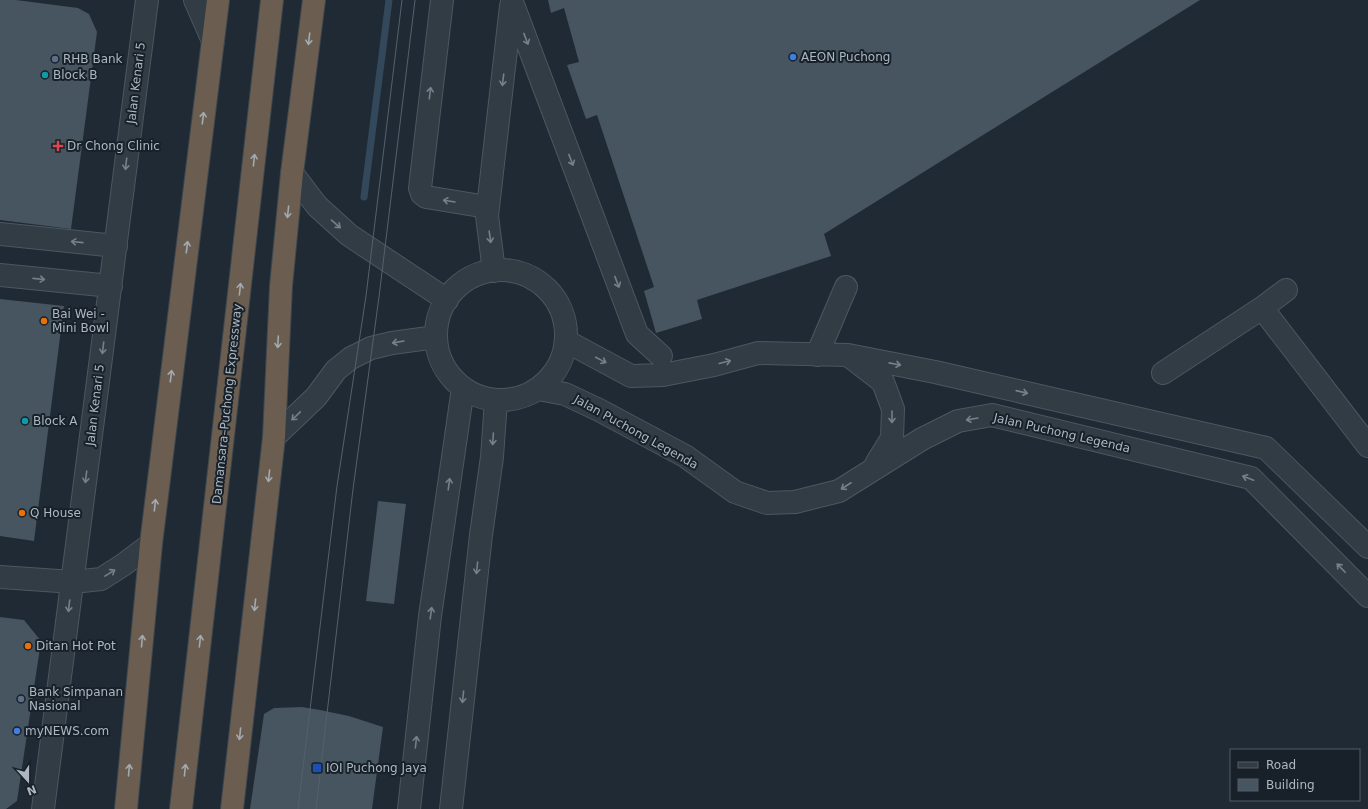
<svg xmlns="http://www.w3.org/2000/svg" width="1368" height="809" font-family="'DejaVu Sans',sans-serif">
<rect width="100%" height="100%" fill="#1f2a34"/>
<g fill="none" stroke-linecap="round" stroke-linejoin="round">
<path stroke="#33495b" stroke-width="7" d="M364 197 389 0"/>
</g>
<path fill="#475560" d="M0 0H16L78 8 89 14 97 32 71 229 0 220Z
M548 0H1200L824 234 831 256 697 300 702 319 656 333 644 291 654 287 597 115 586 119 567 65 579 62 564 8 551 13Z
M0 299 64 306 34 541 0 536Z
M378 501 406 504 394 604 366 601Z
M0 617 24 620 41 641 17 801 6 809H0Z
M302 707 320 710 349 716 383 727 372 809H250L264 714 274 708Z"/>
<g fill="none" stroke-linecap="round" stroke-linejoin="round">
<g stroke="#4d5760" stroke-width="24">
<path id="minor" d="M195 0 213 41
M442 0 420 188 422 194 426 197 487 207
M512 2 637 334 661 356
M292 173 317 206 349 235 447 300
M0 234 116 246
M436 335a65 65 0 1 1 130 0a65 65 0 1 1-130 0Z
M494 271 487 216 511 6
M0 275 111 286
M1262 308 1368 446
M566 341 631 376 663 375 714 365 758 353 848 355 935 372 1266 448 1368 547
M817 355 846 287
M852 358 883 382 893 409 892 438 876 464
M1163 373 1262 308 1286 290
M538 389 565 394 599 410 685 456 735 492 767 503 795 502 839 491 922 439 958 421 992 415 1251 478 1368 596
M274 437 316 397 336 370 351 358 371 348 392 343 436 337
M0 577 73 582 101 579 123 565 151 544
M43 809 147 0
M409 809 430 616 463 388
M451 809 481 535 492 457 496 400"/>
</g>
<g stroke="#3d474f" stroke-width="24">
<path id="highway" d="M126 809 151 544 218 0
M181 809 272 0
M232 809 274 437 281 286 292 173 314 0"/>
</g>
<use href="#minor" stroke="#323c45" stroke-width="22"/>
<use href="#highway" stroke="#6b5d50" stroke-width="22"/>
<path stroke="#54616c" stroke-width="1" d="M298 809 337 486 366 296 402 0
M316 809 353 489 379 297 415 0"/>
</g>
<defs><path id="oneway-shaft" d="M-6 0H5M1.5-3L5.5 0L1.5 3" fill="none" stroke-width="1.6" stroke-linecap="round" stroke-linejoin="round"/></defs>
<g stroke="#a2aab1">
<use href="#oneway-shaft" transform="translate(309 39) rotate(97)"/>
<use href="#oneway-shaft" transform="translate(203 118) rotate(-83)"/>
<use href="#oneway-shaft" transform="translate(254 160) rotate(-84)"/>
<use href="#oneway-shaft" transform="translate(288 212) rotate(96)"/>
<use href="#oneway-shaft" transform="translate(187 247) rotate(-83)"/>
<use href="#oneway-shaft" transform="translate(240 289) rotate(-84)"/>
<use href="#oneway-shaft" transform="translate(278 342) rotate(93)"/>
<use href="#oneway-shaft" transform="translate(171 376) rotate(-83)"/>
<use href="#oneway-shaft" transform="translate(269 476) rotate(96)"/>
<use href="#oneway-shaft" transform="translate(155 505) rotate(-83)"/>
<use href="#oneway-shaft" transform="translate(255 605) rotate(96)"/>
<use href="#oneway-shaft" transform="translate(142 641) rotate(-85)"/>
<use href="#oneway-shaft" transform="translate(200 641) rotate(-84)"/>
<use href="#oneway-shaft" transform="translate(240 734) rotate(96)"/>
<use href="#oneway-shaft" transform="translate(129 770) rotate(-85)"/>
<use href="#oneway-shaft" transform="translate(185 770) rotate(-84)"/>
</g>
<g stroke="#75808a">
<use href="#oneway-shaft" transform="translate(526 39) rotate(69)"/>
<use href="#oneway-shaft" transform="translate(503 80) rotate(97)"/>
<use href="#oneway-shaft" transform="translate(430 93) rotate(-83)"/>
<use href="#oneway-shaft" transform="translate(571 160) rotate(69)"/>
<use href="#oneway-shaft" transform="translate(126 164) rotate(97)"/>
<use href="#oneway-shaft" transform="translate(449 201) rotate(-171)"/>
<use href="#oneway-shaft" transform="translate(336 224) rotate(41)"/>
<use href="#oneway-shaft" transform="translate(490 237) rotate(82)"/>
<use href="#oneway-shaft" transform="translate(77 242) rotate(-174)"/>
<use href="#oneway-shaft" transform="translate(39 279) rotate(6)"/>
<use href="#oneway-shaft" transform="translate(617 282) rotate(69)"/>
<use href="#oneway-shaft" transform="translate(398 342) rotate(170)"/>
<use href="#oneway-shaft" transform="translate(103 348) rotate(97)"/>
<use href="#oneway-shaft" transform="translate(601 360) rotate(28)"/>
<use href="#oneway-shaft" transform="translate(725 362) rotate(-14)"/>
<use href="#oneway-shaft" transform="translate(895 364) rotate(11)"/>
<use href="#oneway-shaft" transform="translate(1022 392) rotate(13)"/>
<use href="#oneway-shaft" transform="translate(296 416) rotate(136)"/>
<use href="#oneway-shaft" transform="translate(892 417) rotate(90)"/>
<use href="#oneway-shaft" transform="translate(972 419) rotate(170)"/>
<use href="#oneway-shaft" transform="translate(493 439) rotate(94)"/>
<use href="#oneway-shaft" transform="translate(86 477) rotate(97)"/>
<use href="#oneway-shaft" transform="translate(1248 478) rotate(-159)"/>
<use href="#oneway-shaft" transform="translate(449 484) rotate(-82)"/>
<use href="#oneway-shaft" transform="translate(846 486) rotate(147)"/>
<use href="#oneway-shaft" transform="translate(477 568) rotate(96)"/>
<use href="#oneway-shaft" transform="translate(1341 568) rotate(-134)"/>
<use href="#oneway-shaft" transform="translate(110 573) rotate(-32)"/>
<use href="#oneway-shaft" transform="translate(69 606) rotate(97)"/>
<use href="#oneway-shaft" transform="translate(431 613) rotate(-82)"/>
<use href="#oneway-shaft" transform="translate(463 697) rotate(96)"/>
<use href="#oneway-shaft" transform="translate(416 742) rotate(-84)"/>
</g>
<g fill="#3f7fe0" stroke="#182129" stroke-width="1.5">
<circle cx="793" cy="57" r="4"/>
<circle cx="17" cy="731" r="4"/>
</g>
<g fill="#5c6f8a" stroke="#182129" stroke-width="1.5">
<circle cx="55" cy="59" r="4"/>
<circle cx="21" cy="699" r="4"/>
</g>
<g fill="#0f9aa8" stroke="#182129" stroke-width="1.5">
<circle cx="45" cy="75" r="4"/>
<circle cx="25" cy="421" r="4"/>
</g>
<path fill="#e0444e" stroke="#182129" stroke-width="1.5" d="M56 140h4v4h4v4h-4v4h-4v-4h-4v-4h4z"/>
<g fill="#e8710a" stroke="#182129" stroke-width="1.5">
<circle cx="44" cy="321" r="4"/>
<circle cx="22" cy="513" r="4"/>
<circle cx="28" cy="646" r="4"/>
</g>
<rect fill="#1a4fb4" stroke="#182129" stroke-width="1.5" x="312" y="763" width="10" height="10" rx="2"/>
<g text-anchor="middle" stroke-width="4" stroke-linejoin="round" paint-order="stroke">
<g font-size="12" fill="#acb7c2" stroke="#182129" text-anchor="start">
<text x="801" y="61">AEON Puchong</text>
<text x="63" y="63">RHB Bank</text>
<text x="53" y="79">Block B</text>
<text x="67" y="150">Dr Chong Clinic</text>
<text x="52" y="318">Bai Wei -<tspan x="52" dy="14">Mini Bowl</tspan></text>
<text x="33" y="425">Block A</text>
<text x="30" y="517">Q House</text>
<text x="36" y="650">Ditan Hot Pot</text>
<text x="29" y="696">Bank Simpanan<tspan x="29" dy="14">Nasional</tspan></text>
<text x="25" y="735">myNEWS.com</text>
<text x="326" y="772">IOI Puchong Jaya</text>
</g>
<g font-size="12" fill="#acb7c2" stroke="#182129">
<text transform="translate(136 83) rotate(-83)" y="4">Jalan Kenari 5</text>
<text transform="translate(227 404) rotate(-84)" y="4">Damansara–Puchong Expressway</text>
<text transform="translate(95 405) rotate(-83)" y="4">Jalan Kenari 5</text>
<text transform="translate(636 432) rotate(29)" y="4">Jalan Puchong Legenda</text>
<text transform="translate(1062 433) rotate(13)" y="4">Jalan Puchong Legenda</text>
</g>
</g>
<rect x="1230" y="749" width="130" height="52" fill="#182129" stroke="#535d66"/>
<rect x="1238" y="762" width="20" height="6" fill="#323c45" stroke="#535d66"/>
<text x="1266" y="769" font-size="12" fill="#acb7c2">Road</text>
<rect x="1238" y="779" width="20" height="12" fill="#475560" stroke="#535d66"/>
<text x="1266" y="789" font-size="12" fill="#acb7c2">Building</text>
<g transform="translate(28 781) rotate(159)" stroke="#182129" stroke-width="3" paint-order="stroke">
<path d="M0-3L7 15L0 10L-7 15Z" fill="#acb7c2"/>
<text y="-6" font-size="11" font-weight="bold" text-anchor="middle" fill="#acb7c2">N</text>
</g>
</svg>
